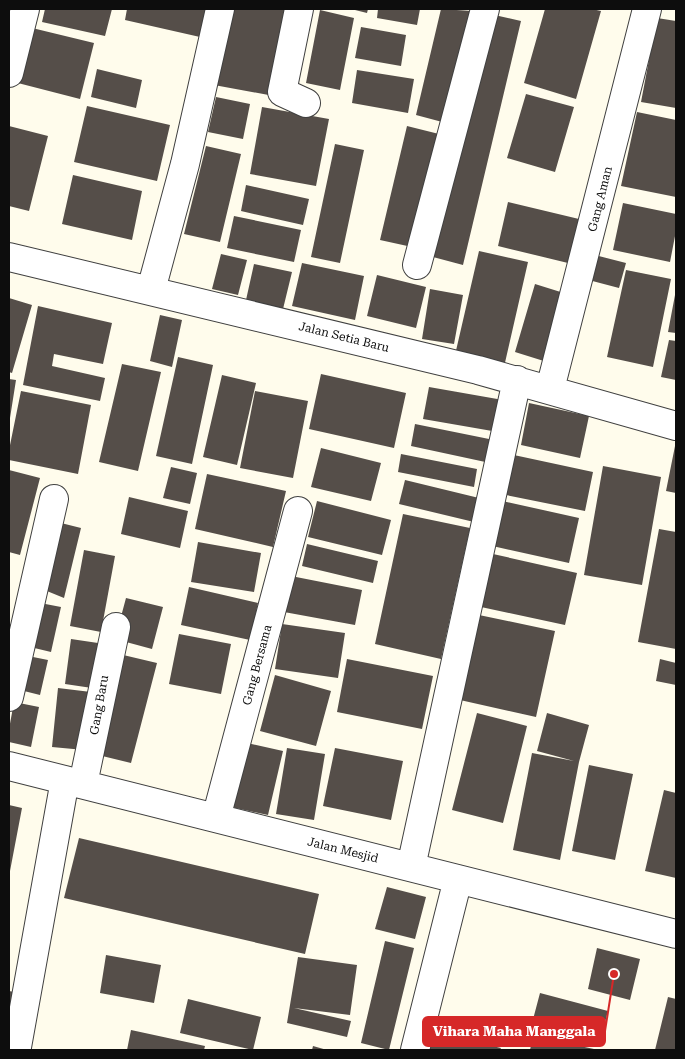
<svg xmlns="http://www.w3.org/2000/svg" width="685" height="1059" font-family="'Roboto Serif',serif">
<rect width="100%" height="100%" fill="#fffcec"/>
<path fill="#554e49" d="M45 9H112L105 36 42 22Z
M127 9H206L200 37 125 20Z
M229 9H291L274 96 214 85Z
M351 9H368L367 13Z
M378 9H420L417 25 377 18Z
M441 9 472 11 446 123 416 115Z
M545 9H592L601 11 576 99 524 83Z
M320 10 354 18 340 90 306 83Z
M490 14 521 21 463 265 433 257Z
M657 18 676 21V108L641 102Z
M28 27 94 43 80 99 14 82Z
M361 27 406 35 401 66 355 58Z
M97 69 142 80 136 108 91 97Z
M357 70 414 79 408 113 352 103Z
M526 94 574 107 555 172 507 158Z
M216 97 250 104 243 139 208 132Z
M87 106 170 125 157 181 74 162Z
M262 107 329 119 316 186 250 174Z
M637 112 676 120V197L621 186Z
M9 126 48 136 29 211 9 206Z
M407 126 439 134 412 247 380 240Z
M335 144 364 150 340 263 311 257Z
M206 146 241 154 220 242 184 234Z
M73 175 142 191 132 240 62 224Z
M246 185 309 199 303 225 241 211Z
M508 202 579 219 568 263 498 246Z
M623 203 676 214V231L670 262 613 250Z
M234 216 301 230 294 262 227 248Z
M479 251 528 262 504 367 455 355Z
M587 253 626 263 619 288 581 278Z
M221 254 247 260 238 295 212 289Z
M302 263 364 276 355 320 292 306Z
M254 264 292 272 283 309 246 300Z
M626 270 671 279 653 367 607 357Z
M377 275 426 287 416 328 367 316Z
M535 284 567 294 547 362 515 352Z
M430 289 463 295 454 344 422 339Z
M675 295H676V333L668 332Z
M9 298 32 305 12 373 9 372Z
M38 306 112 323 103 364 54 354 52 366 105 378 100 401 23 385Z
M160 315 182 320 172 367 150 361Z
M669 340 676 341V380L661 377Z
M178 357 213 365 192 464 156 456Z
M122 364 161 372 138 471 99 462Z
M321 374 406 393 394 448 309 429Z
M222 375 256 383 237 465 203 457Z
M9 379 16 380 10 418H9Z
M429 387 503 400 498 432 423 419Z
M21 391 91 405 78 474 9 460V450Z
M255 391 308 401 293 478 240 468Z
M529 403 589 416 580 458 521 445Z
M415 424 494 440 490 463 411 446Z
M675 446H676V493L666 491Z
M321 448 381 463 371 501 311 487Z
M504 453 593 472 585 511 496 493Z
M401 454 477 469 474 487 398 472Z
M603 466 661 477 642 585 584 575Z
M171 467 197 473 190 504 163 498Z
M9 470 40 478 20 555 9 552Z
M207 474 286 491 273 547 195 529Z
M405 480 479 498 474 522 399 504Z
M129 497 188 511 180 548 121 534Z
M498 500 579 518 569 563 488 545Z
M317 501 391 520 382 555 308 537Z
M403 514 470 528 441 659 375 644Z
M57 522 81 528 64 598 42 589Z
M659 529 676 532V649L638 642Z
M198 542 261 553 254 592 191 582Z
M307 544 378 561 373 583 302 566Z
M84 550 115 556 101 632 70 626Z
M493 554 577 573 565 625 481 607Z
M291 576 362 590 355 625 284 612Z
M189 587 258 603 250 640 181 625Z
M126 598 163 607 152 649 115 639Z
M35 602 61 607 51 652 26 646Z
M479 615 555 631 536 717 460 700Z
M282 624 345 633 338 678 275 669Z
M179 634 231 644 221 694 169 684Z
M71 639 98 643 92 688 65 684Z
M119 654 157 663 131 763 94 754Z
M23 655 48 660 40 695 16 689Z
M347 659 433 676 422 729 337 712Z
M660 659 676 663V685L656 681Z
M275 675 331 691 316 746 260 731Z
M58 688 91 692 84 750 52 747Z
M14 702 39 707 31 747 9 742V729Z
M477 713 527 726 503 823 452 810Z
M547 713 589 725 579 762 560 860 513 850 532 753 574 761 537 751Z
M247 743 283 751 268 815 231 807Z
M287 748 325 754 314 820 276 814Z
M335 748 403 761 391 820 323 806Z
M589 765 633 774 615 860 572 851Z
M664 790 676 793V878L645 871Z
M9 805 22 808 10 871H9Z
M79 838 319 894 305 954 64 898Z
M387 887 426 897 415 939 375 929Z
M385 941 414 948 389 1050 361 1043Z
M597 948 640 959 630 1000 588 989Z
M106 955 161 965 154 1003 100 993Z
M298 957 357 965 350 1015 294 1008 351 1021 347 1037 287 1023Z
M9 991 14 992 9 1009Z
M540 993 608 1011 599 1045 531 1027Z
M668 997 676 999V1050H655Z
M188 999 261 1017 253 1050 180 1033Z
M131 1030 205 1046 204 1050H127Z
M429 1031 501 1048 500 1050H425Z
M533 1036 594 1049V1050H530Z
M313 1046 327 1050H312Z"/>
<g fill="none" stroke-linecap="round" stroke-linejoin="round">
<g stroke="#404040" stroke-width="30">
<path id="minor" d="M299 9 282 92 306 103
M9 73 25 9
M9 257 478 370 676 426
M417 265 485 9
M151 290 185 164 220 9
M550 389 647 9
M9 697 54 499
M9 766 676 934
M83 784 116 627
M216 818 298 511
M411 867 517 380
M17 1047 65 780
M415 1050 458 879"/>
</g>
<use href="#minor" stroke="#fff" stroke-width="28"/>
</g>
<g text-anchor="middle" stroke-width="5" stroke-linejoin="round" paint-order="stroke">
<g font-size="12" fill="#0d0d0d" stroke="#fff">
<text transform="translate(600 199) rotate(-76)" y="4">Gang Aman</text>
<text transform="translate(344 337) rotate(14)" y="4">Jalan Setia Baru</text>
<text transform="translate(257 665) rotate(-75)" y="4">Gang Bersama</text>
<text transform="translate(99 705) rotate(-80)" y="4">Gang Baru</text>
<text transform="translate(343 850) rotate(14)" y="4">Jalan Mesjid</text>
</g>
</g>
<path fill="none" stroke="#d62828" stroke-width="2" d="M614 974L605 1031"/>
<circle fill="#d62828" stroke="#fff" stroke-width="2" cx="614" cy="974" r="5"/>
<rect fill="#d62828" stroke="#d62828" stroke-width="2" x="423" y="1017" width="182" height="29" rx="5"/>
<g font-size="14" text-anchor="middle" font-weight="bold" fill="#fff">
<text x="514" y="1036">Vihara Maha Manggala</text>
</g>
<rect width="685" height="1059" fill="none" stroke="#0d0d0d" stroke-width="20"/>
</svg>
